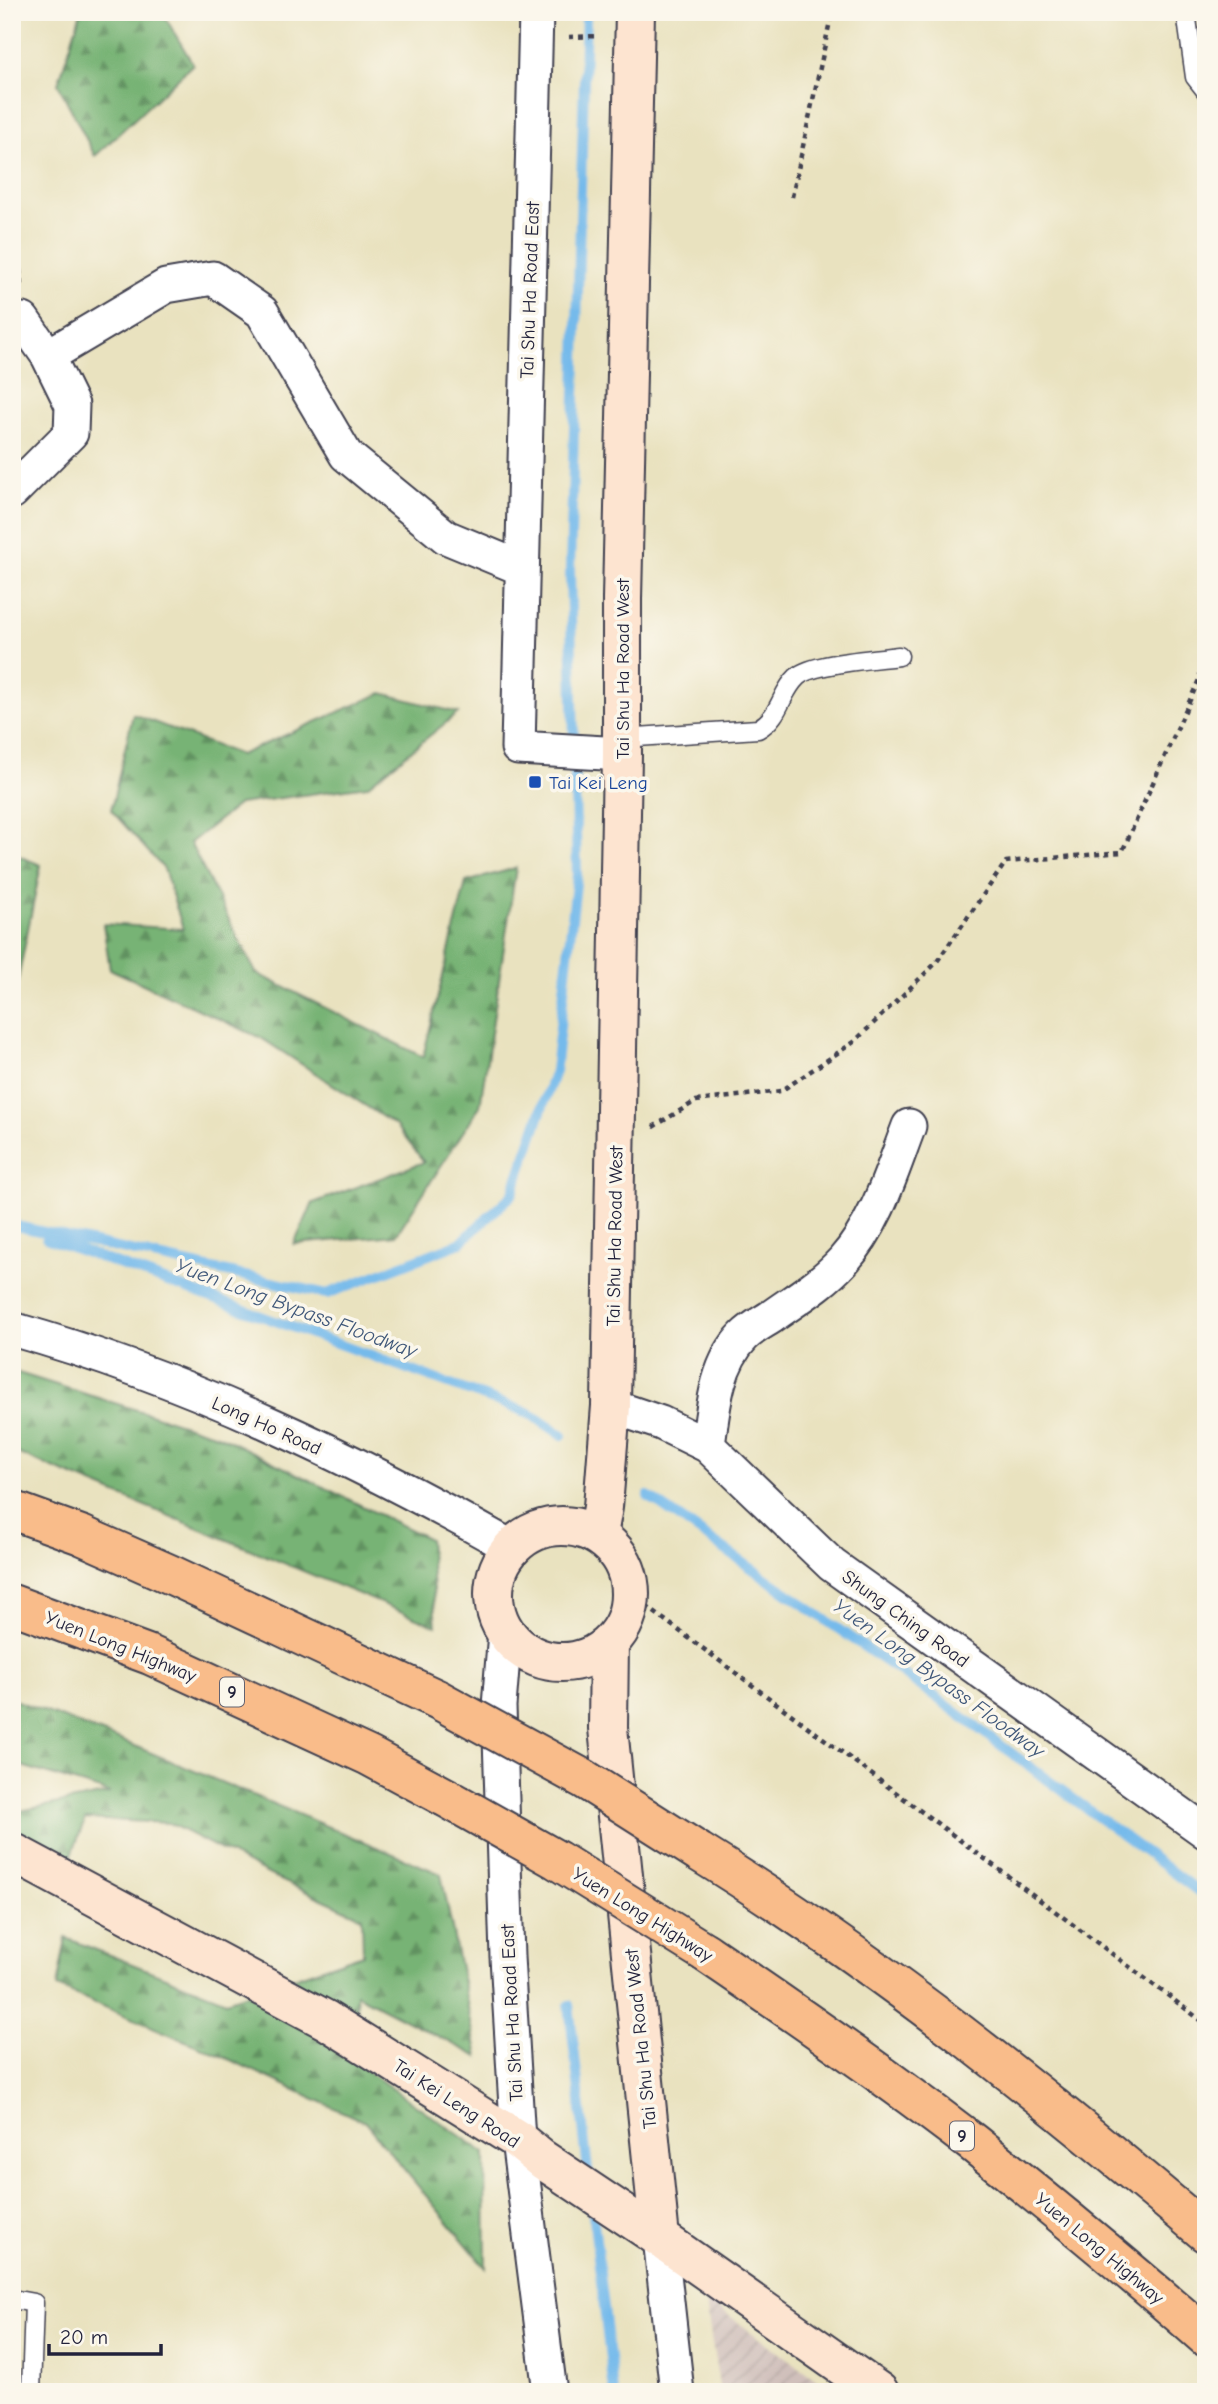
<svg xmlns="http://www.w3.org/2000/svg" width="1218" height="2404" font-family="'Comic Neue',sans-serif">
<defs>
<pattern id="industrial-furrows" width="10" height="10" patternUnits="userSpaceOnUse" patternTransform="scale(1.75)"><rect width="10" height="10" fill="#d0c0bb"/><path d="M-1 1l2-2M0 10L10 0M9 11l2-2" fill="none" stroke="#b2a5a2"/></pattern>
<pattern id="forest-firs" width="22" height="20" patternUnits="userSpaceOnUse" patternTransform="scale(1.75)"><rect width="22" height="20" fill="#77b374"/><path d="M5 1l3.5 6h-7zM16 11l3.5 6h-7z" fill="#619160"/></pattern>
</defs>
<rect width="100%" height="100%" fill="#fbf7ec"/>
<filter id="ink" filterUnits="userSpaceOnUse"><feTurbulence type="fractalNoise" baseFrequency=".0143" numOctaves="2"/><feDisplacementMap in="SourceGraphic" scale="14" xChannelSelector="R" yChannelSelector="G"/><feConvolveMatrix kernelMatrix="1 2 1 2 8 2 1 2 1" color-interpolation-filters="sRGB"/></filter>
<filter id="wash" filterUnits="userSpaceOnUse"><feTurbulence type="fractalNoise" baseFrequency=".00686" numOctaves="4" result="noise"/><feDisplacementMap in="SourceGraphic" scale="28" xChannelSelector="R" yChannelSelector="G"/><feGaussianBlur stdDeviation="1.57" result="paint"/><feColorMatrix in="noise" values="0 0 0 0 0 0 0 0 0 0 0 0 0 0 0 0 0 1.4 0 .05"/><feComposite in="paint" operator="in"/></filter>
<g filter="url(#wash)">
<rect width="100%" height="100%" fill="#e9e2bf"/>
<path fill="url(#industrial-furrows)" d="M705 2298 833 2392H720Z"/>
<path fill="url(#forest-firs)" stroke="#4c6a58" stroke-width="2" d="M81 12H162L193 64 95 156 58 84Z
M382 693 458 713 367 786 239 804 190 843 256 973 423 1057 466 882 516 868 480 1106 396 1235 294 1244 313 1203 424 1162 395 1125 261 1038 110 969 103 924 183 929 164 869 111 810 133 714 240 755Z
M12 853 41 865 12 1009Z
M12 1371 220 1436 429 1539 436 1626 12 1451Z
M12 1699 113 1737 441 1874 478 2057 356 1994 360 2066 485 2153 486 2268 365 2122 224 2057 57 1987 66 1938 226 2001 363 1954 362 1917 276 1878 169 1823 85 1819 63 1879 12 1860 19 1811 110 1793 12 1763Z"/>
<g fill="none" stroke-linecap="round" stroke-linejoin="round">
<path stroke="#75baeb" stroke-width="10" d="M12 1225 327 1294 460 1243 512 1195 555 1071 577 875 570 570 586 12
M46 1238 529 1413 562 1435
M648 1496 933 1695 1206 1897
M569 2005 589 2179
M592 2206 614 2392"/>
</g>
</g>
<g filter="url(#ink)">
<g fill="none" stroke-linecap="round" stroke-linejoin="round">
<g stroke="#403f4f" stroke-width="21">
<path id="lane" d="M1186 12 1195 77 1206 91
M622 738 758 729C781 716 780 693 797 677 811 663 877 659 899 656
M12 2299 34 2303 31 2392"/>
</g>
<g stroke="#403f4f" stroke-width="37">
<path id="street" d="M536 12 518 748 622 754
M48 356 166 286 213 278 262 312 346 455 446 537 521 568
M12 492 71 433 72 405 48 356 23 320
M12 1329C187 1378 353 1458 511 1547
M611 1406 661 1423 708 1446 832 1565 1206 1832
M708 1446C713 1409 716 1364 744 1336 752 1328 762 1323 771 1317 796 1299 822 1284 843 1261 877 1223 891 1173 909 1126
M505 1632 499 1706 507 1957 518 2140 550 2392
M660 2238 677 2392"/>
</g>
<g stroke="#403f4f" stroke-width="42">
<path id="secondary" d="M494 1594a68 68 0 1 1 136 0a68 68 0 1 1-136 0Z
M598 1535 603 1507 611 1406 622 754V599L635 12
M609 1643 608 1728 660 2238
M12 1852 326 2020 518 2140 540 2158 660 2238 879 2392"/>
</g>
<g stroke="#403f4f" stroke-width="42">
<path id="highway" d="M12 1510 81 1535 174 1576 437 1699
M12 1604 150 1655 369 1756 445 1797
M699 1852C879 1963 1045 2097 1206 2233
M705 1952C795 2013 886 2076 973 2143 1052 2206 1130 2270 1206 2337"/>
</g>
<path stroke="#403f4f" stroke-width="4.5" stroke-dasharray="5 5" stroke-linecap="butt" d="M569 37 598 36
M792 197 832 12
M12 200 16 215 21 286
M653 1127 696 1101 781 1091 854 1042 936 963 1006 862 1122 852 1198 682 1206 651
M630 1594 1206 2024"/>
<use href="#lane" stroke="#fff" stroke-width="18"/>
<use href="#street" stroke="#fff" stroke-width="33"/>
<use href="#secondary" stroke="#fde4d0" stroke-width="38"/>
<use href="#highway" stroke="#f9bc8a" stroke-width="38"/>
<g stroke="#403f4f" stroke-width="42" stroke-linecap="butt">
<path id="highway-bridge" d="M437 1699 584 1779 699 1852
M445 1797 557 1860 705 1952"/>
</g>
<use href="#highway-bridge" stroke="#f9bc8a" stroke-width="38"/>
</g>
</g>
<rect fill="#1a4fb4" stroke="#fbf7ec" stroke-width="2.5" x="528" y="775" width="14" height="14" rx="3.5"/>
<g text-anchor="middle" stroke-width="7" stroke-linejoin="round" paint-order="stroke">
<g fill="#fbf7ec" stroke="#636270" stroke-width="2">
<rect x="220" y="1677.5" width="24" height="29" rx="5"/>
<rect x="950" y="2121.5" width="24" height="29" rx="5"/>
</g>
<g font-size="18" font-weight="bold" fill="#22223b">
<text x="232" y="1698">9</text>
<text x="962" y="2142">9</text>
</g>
<g font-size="19" fill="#22223b" stroke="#fbf7ec">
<text transform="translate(529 290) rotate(-88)" y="7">Tai Shu Ha Road East</text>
<text transform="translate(622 669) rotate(-90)" y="7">Tai Shu Ha Road West</text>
<text transform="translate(614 1236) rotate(-89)" y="7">Tai Shu Ha Road West</text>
<text transform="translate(267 1425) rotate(24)" y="7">Long Ho Road</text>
<text transform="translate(906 1618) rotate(36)" y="7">Shung Ching Road</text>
<text transform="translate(121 1646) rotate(22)" y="7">Yuen Long Highway</text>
<text transform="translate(643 1914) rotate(32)" y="7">Yuen Long Highway</text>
<text transform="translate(511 2013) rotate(-93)" y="7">Tai Shu Ha Road East</text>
<text transform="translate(640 2039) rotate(-96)" y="7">Tai Shu Ha Road West</text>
<text transform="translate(457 2103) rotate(33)" y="7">Tai Kei Leng Road</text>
<text transform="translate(1100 2248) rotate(40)" y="7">Yuen Long Highway</text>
</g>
<g font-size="19" fill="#164399" stroke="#fbf7ec" text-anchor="start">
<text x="549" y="789">Tai Kei Leng</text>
</g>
<g font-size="21" font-style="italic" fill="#3f5779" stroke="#fbf7ec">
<text transform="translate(296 1308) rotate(20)" y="7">Yuen Long Bypass Floodway</text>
<text transform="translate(939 1678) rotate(36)" y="7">Yuen Long Bypass Floodway</text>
</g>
</g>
<rect width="1218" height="2404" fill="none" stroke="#fbf7ec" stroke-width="42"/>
<path d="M49 2344v10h112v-10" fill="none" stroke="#22223b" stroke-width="3.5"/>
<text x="60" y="2344" font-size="21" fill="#22223b" stroke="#fbf7ec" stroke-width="5" paint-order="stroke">20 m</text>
</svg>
